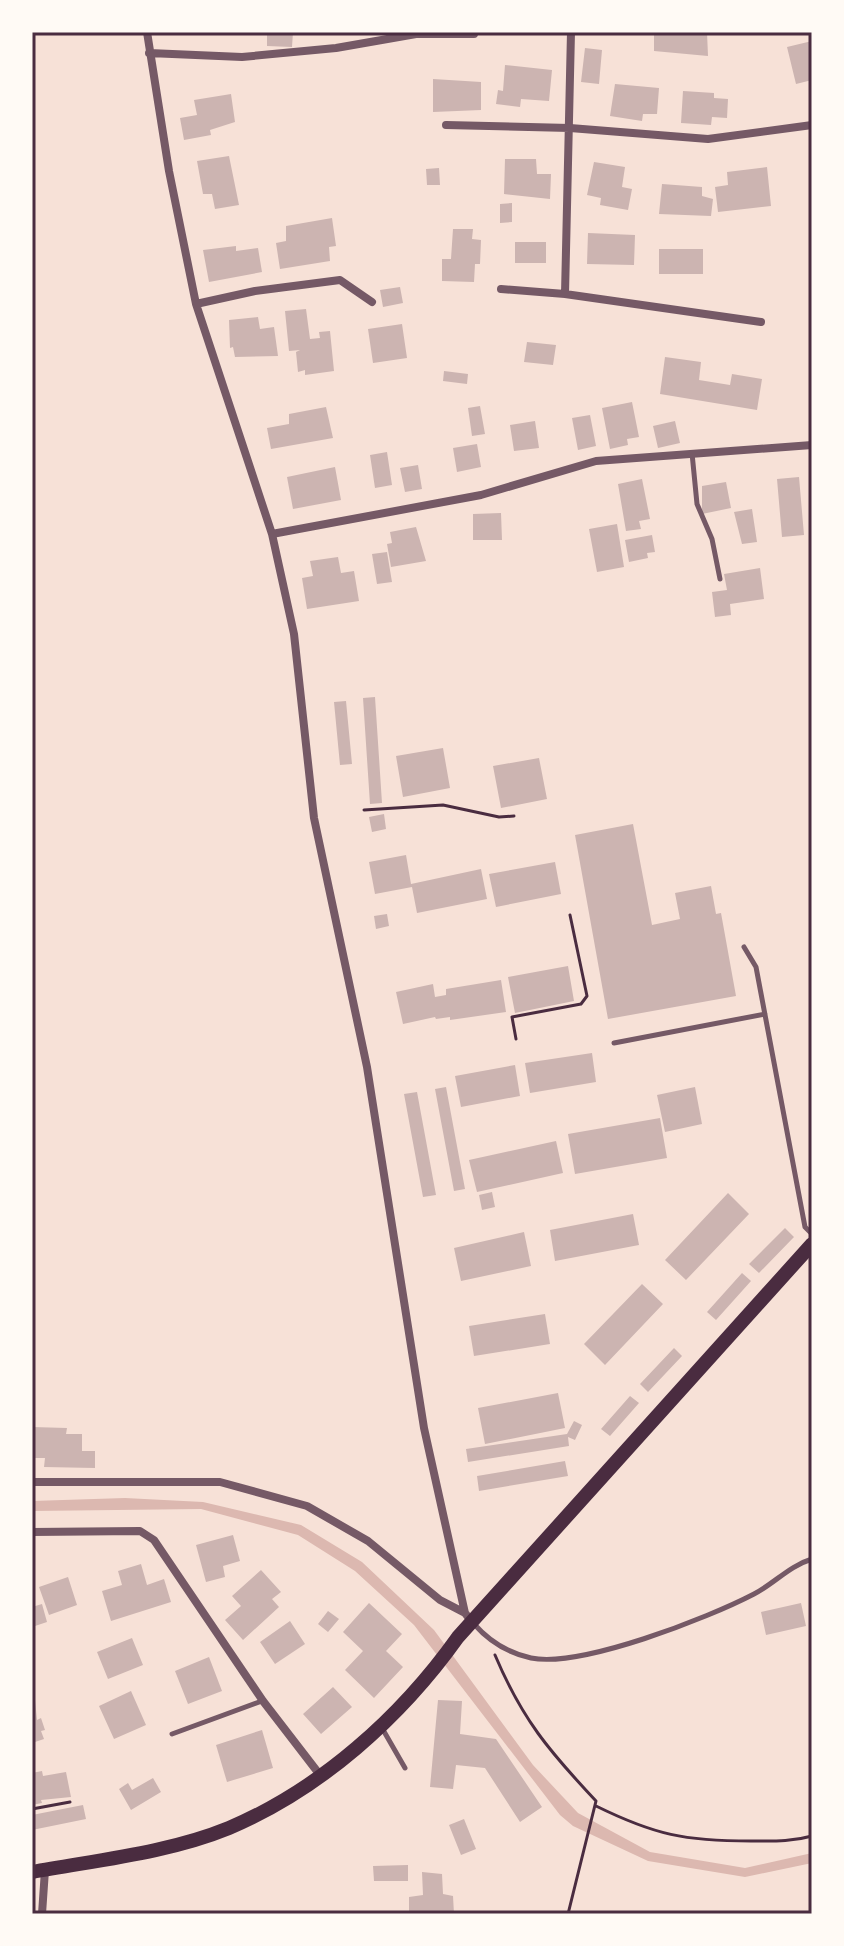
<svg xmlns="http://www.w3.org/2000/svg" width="844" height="1946" font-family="'PT Sans Narrow',sans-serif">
<rect width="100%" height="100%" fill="#f7e1d7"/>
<path fill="#dcb8b0" d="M125 1498 203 1502 301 1525 362 1562 434 1630 533 1765 578 1813 650 1852 745 1868 812 1853V1863L745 1877 648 1861 573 1826 560 1815 414 1625 355 1571 298 1535 201 1509 32 1511V1501Z"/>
<path fill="#ccb4b1" d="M267 32H293L292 47 267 46Z
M654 32H707L708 56 654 51Z
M812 41V80L796 84 787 47Z
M585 48 602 50 599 84 581 82Z
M505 65 552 70 549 101 521 99 520 107 496 104 498 90 503 91Z
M433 79 481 82V110L433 112Z
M615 84 659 88 657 114H643L642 121 610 116Z
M683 91 714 93V98L728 99 727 118 712 117 711 125 681 123Z
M231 94 235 122 210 130 211 135 184 140 180 118 197 115 194 100Z
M229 156 239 205 215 209 212 194H203L197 161Z
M505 159H536L537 174H551L550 199 504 194Z
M594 162 625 167 622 187 632 189 628 210 600 205 601 198 587 195Z
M767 167 771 206 718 212 715 187 728 185 727 172Z
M439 168 440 185H427L426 169Z
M662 184 702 187V196L713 199 711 216 659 214Z
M512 203V222L500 223V204Z
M332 218 336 246 329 247 330 261 280 269 276 243 286 241V226Z
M453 229H473L472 239 481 240 480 264H475L474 282 442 281V259H451Z
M588 233 635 235 634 265 587 264Z
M515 242H546V263H515Z
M236 246V251L258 248 262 272 209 282 203 250Z
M659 249H703V274H659Z
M400 287 403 303 383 307 380 290Z
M306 309 310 339 320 338 319 332 330 331 334 371 305 375V370L298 372 296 352 300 350 289 351 285 311Z
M258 317 260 329 274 327 278 356 235 357 233 347 230 348 229 320Z
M402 324 407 358 373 363 368 329Z
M527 342 556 345 553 365 524 362Z
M665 357 701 362 699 380 730 385 732 374 762 379 757 410 660 394Z
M444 371 468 374 467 384 443 381Z
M632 402 639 437 627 439 628 445 610 449 602 408Z
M480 406 485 434 472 436 468 408Z
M326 407 333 438 271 449 267 428 289 424V414Z
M590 415 596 446 578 450 572 418Z
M535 421 539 448 514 451 510 425Z
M675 421 680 443 658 448 653 426Z
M477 444 481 467 457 472 453 448Z
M387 452 392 485 375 488 370 455Z
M418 465 422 489 405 492 400 468Z
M335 467 341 500 293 509 287 477Z
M799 477 804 535 782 537 777 479Z
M642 479 650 519 639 521 641 529 626 531 618 484Z
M726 482 731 508 702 514V486Z
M752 509 757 542 742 544 734 512Z
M501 513 502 540H473V514Z
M617 524 624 567 597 572 589 529Z
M416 527 426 561 391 567 387 544 392 543 390 532Z
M652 535 655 552 647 553 648 558 629 562 625 540Z
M387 552 392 582 377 584 372 554Z
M338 557 341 573 354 571 359 601 307 609 302 578 313 576 310 561Z
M760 568 764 599 730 604 731 615 715 617 712 592 727 590 724 574Z
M375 697 382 803 370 804 363 698Z
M346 701 352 764 340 765 334 702Z
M443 748 450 788 403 797 396 756Z
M539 758 547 799 501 808 493 766Z
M384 814 386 829 372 832 369 817Z
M633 824 652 925 680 919 675 893 711 886 716 914 721 913 736 996 608 1019 575 835Z
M406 855 411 884 481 869 487 899 417 913 412 887 375 894 369 862Z
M555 862 561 894 496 907 489 874Z
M387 914 389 926 376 929 374 916Z
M568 966 574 1001 515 1013 508 977Z
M501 980 506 1012 450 1020V1017L436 1019 435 1017 403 1024 396 992 433 984 435 997 446 995V989Z
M592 1053 596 1082 530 1093 525 1063Z
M515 1065 520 1096 461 1107 455 1076Z
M446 1087 465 1189 454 1191 435 1089Z
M695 1087 702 1124 665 1132 657 1095Z
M417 1092 436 1195 423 1197 404 1094Z
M660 1118 667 1158 575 1174 568 1134Z
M556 1141 563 1173 477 1192 469 1160Z
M492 1192 495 1207 482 1210 479 1195Z
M728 1193 749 1214 686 1280 665 1260Z
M633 1214 639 1245 555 1261 550 1230Z
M785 1228 794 1237 759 1273 749 1264Z
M524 1232 531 1266 461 1281 454 1248Z
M742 1273 751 1281 716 1320 707 1312Z
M642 1284 663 1304 605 1365 584 1344Z
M545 1314 550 1344 474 1356 469 1326Z
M674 1348 682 1356 648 1392 640 1384Z
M558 1393 565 1428 485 1444 478 1408Z
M630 1396 639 1403 610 1436 601 1429Z
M574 1421 582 1425 575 1440 568 1437 569 1446 468 1462 466 1449 567 1434Z
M32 1427 67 1428 66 1434H82V1451H95V1468L44 1467 45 1458H32Z
M565 1461 568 1476 479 1491 477 1476Z
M233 1535 240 1561 223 1566 225 1577 206 1582 196 1545Z
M141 1564 147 1585 164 1579 171 1602 111 1621 102 1591 122 1585 118 1571Z
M261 1570 281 1592 272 1599 279 1607 243 1640 225 1620 241 1606 232 1596Z
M68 1577 77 1605 49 1615 39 1587Z
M369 1603 402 1634 386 1651 403 1667 374 1698 345 1670 363 1651 343 1632Z
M801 1603 806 1626 766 1635 761 1612Z
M42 1604 47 1622 32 1627V1607Z
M328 1611 339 1619 328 1632 318 1624Z
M290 1621 305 1644 275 1664 260 1642Z
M132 1638 143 1665 108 1679 97 1652Z
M209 1657 222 1691 188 1704 175 1671Z
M333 1687 352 1707 321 1734 303 1714Z
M131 1691 146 1725 114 1739 99 1706Z
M35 1700 37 1720 41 1718 45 1730 41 1731 44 1739 32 1743Z
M438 1700 462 1701 460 1734 496 1739 542 1807 520 1822 485 1768 456 1765 453 1789 430 1787Z
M262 1730 273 1768 227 1782 216 1745Z
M42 1771 43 1776 66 1772 71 1797 41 1800 42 1803 32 1805V1773Z
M153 1778 161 1792 131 1810 119 1789 128 1783 132 1790Z
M83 1805 86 1819 32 1830V1815Z
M464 1819 476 1849 461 1855 449 1825Z
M408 1865V1881H374L373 1866Z
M422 1872 442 1874 443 1894 453 1896 454 1914H409V1897L423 1895Z"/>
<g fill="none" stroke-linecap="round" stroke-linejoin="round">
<path stroke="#4a2c40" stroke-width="3" d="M364 810 443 805 499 817 514 816
M516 1039 512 1017 581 1004 587 996 570 915
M495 1655C522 1719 549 1751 596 1801L568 1914
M596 1806C655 1835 685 1841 751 1841 772 1841 791 1842 812 1836
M32 1809 70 1802"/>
<path stroke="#755966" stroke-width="5" d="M692 453 697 504 712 539 720 579
M744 947 756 967 805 1227 812 1234
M614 1043 765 1014
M474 1624C489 1641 508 1653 531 1658 581 1668 708 1618 754 1594 775 1583 789 1566 812 1559
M382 1728 405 1768
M172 1734 262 1701"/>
<path stroke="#755966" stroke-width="8" d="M147 32 169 171 196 304 272 534 294 634 314 818 367 1067 424 1428 465 1613 472 1622
M149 53 242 57 336 48 416 34H474
M446 125 570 128 708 139 812 125
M501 289 565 294 761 322
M565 294 571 32
M196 304 255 291 340 280 372 302
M272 534 481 495 596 461 812 445
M32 1482H220L307 1506 368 1541 440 1600 465 1613
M32 1532 140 1531 154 1540 263 1701 320 1775
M42 1914 45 1870"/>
<path stroke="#4a2c40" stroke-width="14" d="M32 1872C97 1860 168 1853 229 1828 321 1789 401 1717 458 1637L812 1244"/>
</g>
<rect width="844" height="1946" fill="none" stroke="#fffaf5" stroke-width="68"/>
<rect x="34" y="34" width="776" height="1878" fill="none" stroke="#4a2c40" stroke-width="3"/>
</svg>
